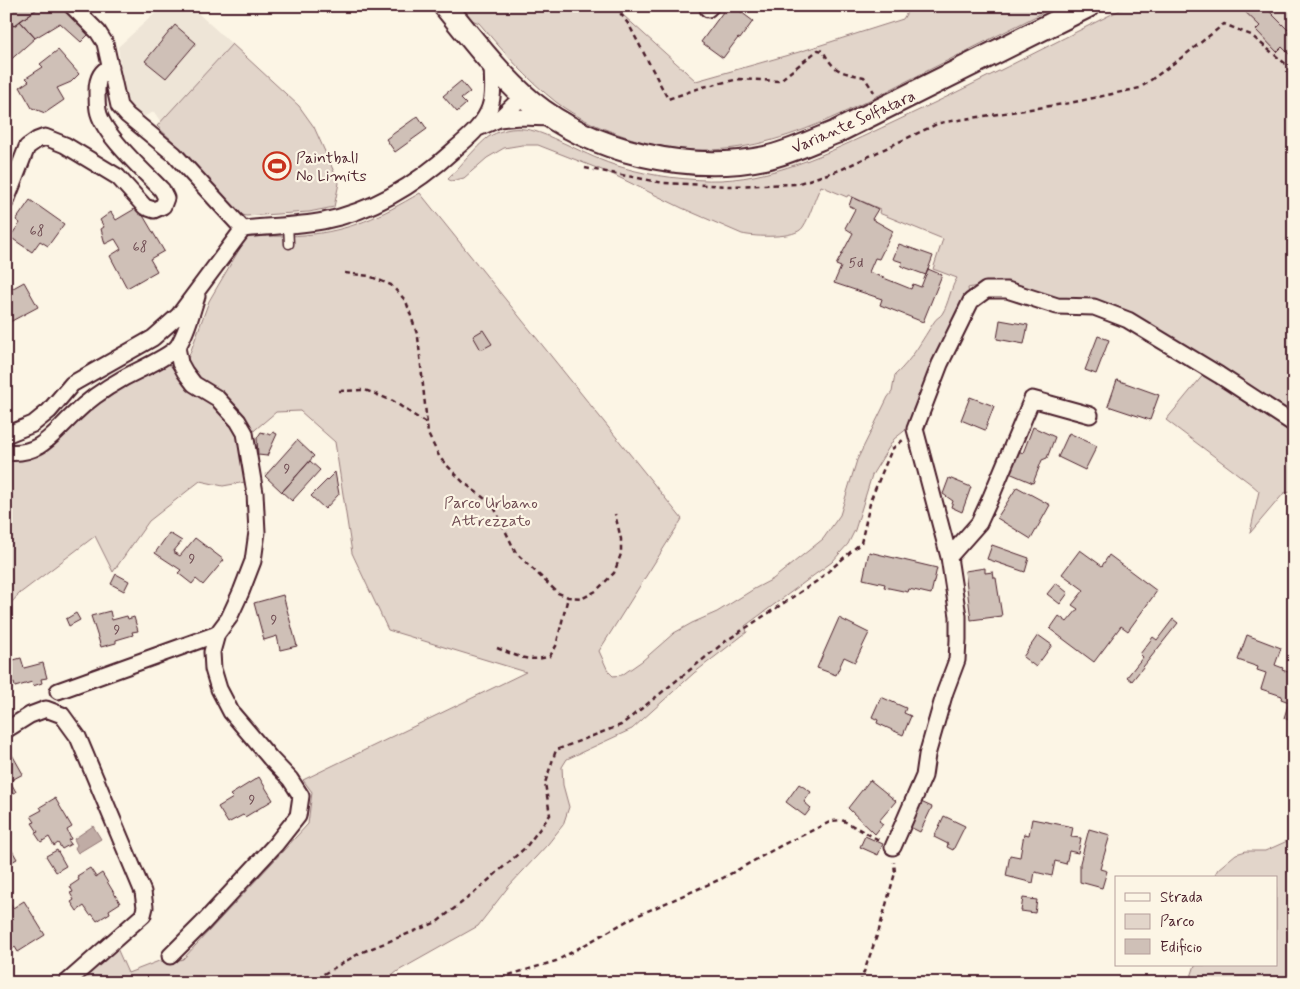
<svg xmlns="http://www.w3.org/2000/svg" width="1300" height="989" font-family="Mynerve,sans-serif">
<rect width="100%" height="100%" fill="#fcf5e5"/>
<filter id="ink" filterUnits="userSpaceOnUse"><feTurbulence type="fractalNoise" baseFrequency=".02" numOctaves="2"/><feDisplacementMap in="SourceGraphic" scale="10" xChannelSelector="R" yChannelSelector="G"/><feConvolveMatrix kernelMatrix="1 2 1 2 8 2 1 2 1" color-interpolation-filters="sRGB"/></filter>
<g filter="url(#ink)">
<path fill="#eee5d7" d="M163 6H190L232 44 161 122 154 112 143 117 131 107 124 95 118 47Z"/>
<path fill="#e2d5ca" stroke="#967a7a" d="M460 6H613L696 81 799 52 903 19 911 6H1056C1006 31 957 56 907 81 814 128 734 173 627 137 602 129 577 118 556 102 527 79 503 51 479 23L472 20Z
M1130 6H1294V419L1126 312 986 284 968 288 969 295 908 428 894 439 872 475 855 530 848 544 832 562 745 626 747 632 694 673 632 729 567 759 562 767 563 785 569 807 563 825 548 844 509 886 478 926 398 971 383 983H73L116 946 128 973 159 961 172 962 183 959 308 824 312 792 303 780 526 672 388 630 352 553 335 442 300 411 276 412 250 434C241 409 229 400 208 385 196 376 192 378 186 364L209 301 246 238C265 235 284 237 304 235 350 231 381 216 420 193L682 519 599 651 608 671 613 676 622 675 642 661 674 633 692 623 717 612 754 589 773 579 823 539 840 515 857 460 888 397 892 392 895 375C912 360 922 340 934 322 936 318 940 317 942 314 949 303 950 289 957 278L933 269 943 239 879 213 880 209 848 195 847 197 821 186C814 199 811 215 803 227 796 239 755 237 742 234L682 208 612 174 538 145H522L504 148 487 158 464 178 451 181 448 179C457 170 480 142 490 136 520 120 541 133 568 145 585 153 603 162 621 167 649 176 692 181 721 180 782 177 838 148 892 123 970 87 1045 47 1122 9Z
M232 44 299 106 314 127 339 183 334 207 309 212 246 216 240 214 201 175 184 152 157 126Z
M162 363 170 365 187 386 213 403 240 431 251 481 223 486 200 481 149 521 113 572 95 536 19 594 6 609V460L10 461 32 457 60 439 88 407Z
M1204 374 1294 432V494L1291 492 1284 493 1250 533 1259 491 1251 484 1166 420Z
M1294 838V983H1189L1195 965H1276V878H1213L1218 869 1236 854 1246 851H1265Z"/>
<path fill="#c0aca5" stroke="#917474" d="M93 826 101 839 78 853 75 848 77 845 74 839Z"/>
<path fill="#cfc0b7" stroke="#4a1f2b" d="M13 6H41L14 26 11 24 6 27V13Z
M41 6H61L91 32 81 42 60 23 35 38 20 21Z
M730 6H733L753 21 740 39 738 38 723 58 701 42 723 12 725 14Z
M1239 6H1264L1294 36V59L1282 47 1277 52 1256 30 1260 26Z
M20 21 35 38 6 64V27L11 24 14 26Z
M175 25 196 43 166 78 145 61Z
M58 50 79 74 71 82 57 88 64 100 45 113 32 108 20 87 29 81 26 78 43 67 40 64Z
M461 81 470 92 461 99 466 104 457 112 443 96Z
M418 116 427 129 395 152 386 139Z
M852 197 878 209 872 219 893 231 879 259 875 258 869 272 911 289 913 284 921 287 928 269 942 275 923 322 880 305 882 299 834 283 841 267 836 265 853 233 845 228 855 209 849 206Z
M30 200 64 224 48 246 40 241 32 252 10 237 20 223 16 220Z
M138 207 164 251 150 259 157 271 127 288 110 256 121 249 115 239 105 244 101 229 104 227 100 220 111 212 116 220Z
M899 244 933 256 926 275 901 266 902 262 893 259Z
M24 282 38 307 6 324V292Z
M1000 320 1028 325 1024 344 997 339Z
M483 330 492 344 481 350 473 336Z
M1098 336 1109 340 1096 374 1085 370Z
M1117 380 1159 395 1150 420 1108 406Z
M970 397 994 406 985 430 961 420Z
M1033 427 1055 437 1047 458 1042 460 1033 483 1007 472 1016 450 1023 453Z
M261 432 271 435 273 432 277 434 267 456 258 455 257 438Z
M1069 433 1097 446 1085 470 1058 457Z
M297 440 314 456 282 492 265 476Z
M310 461 320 470 292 501 282 492Z
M335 472 339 494 325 509 311 496Z
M949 478 971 487 962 512 951 507 953 501 943 494Z
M1017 487 1050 505 1031 539 997 518Z
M169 533 182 541 173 552 180 556 195 538 224 560 203 585 196 579 192 584 178 573 181 570 155 553Z
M992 545 1029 558 1025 572 987 559Z
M1080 550 1102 566 1109 555 1157 591 1128 631 1121 626 1094 662 1050 629 1059 616 1067 622 1078 609 1072 605 1084 590 1062 574Z
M869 552 937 568 931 594 909 589 908 592 884 587 885 584 863 579Z
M985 568V573L993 572 994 578H996L1002 616 971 620 965 571Z
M116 574 129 581 124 591 111 584Z
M1056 583 1068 593 1060 604 1047 594Z
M283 595 297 646 280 650 277 636 264 640 254 603Z
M110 611 112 620 127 616 128 619 134 617 138 631 132 632 133 635 116 640V643L101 647 91 616Z
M76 613 80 620 69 626 66 619Z
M839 618 869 633 855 662 844 657 836 675 817 668Z
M1173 619 1178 623 1132 681 1127 677 1143 657 1140 654 1153 637 1157 640Z
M1038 635 1052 645 1036 667 1023 657Z
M1247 635 1281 648 1275 665 1283 668 1282 670 1294 674V722L1284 718 1289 702 1281 699 1282 696 1261 689 1266 673 1257 670 1258 667 1238 660Z
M21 658 24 668 43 663 47 678 41 679 42 683 33 686 32 682 15 687 14 683 11 684 8 674H6V662Z
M881 697 906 708 904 713 911 716 903 735 877 723 878 720 872 717Z
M10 751 23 774 10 781 16 792 6 797V754Z
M259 777 273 800 245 817 243 815 228 823 218 807 233 798 230 795Z
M870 780 896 801 879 821 883 824 875 834 848 808Z
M799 784 811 792 804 802 811 808 805 816 786 802Z
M55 798 72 827 67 830 71 839 68 840 71 844 62 849 58 843 54 846 49 837 41 842 35 833 38 832 32 823 35 822 31 816 42 810 40 807Z
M921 802 932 807 920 832 910 827Z
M944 816 965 826 953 850 947 847 948 844 934 837Z
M1032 819 1073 827 1071 837 1081 838 1078 853 1069 851 1066 864 1055 861 1052 876 1035 872 1033 883 1006 876 1010 855 1020 857 1024 834 1029 835Z
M1089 829 1110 835 1100 869 1107 871 1102 888 1080 882V863Z
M865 836 883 844 878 855 860 847Z
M6 840 17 859 6 865Z
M57 850 66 866 56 872 46 856Z
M90 868 96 877 102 873 120 903 109 910 110 913 97 921 92 914 90 915 84 906 77 911 71 902 74 900 70 893 73 892 70 886 79 880 77 876Z
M1023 898 1037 900 1035 913 1021 911Z
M24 901 45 935 18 952 15 947 12 949 6 940V907L11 904 13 908Z"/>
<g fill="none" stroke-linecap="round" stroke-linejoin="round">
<g stroke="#4a1f2b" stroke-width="11">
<path id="lane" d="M288 224 289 244"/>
</g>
<g stroke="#4a1f2b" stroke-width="19">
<path id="street" d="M72 6 98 32 105 43 119 106 127 115 174 154 243 229C269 226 297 226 323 221 374 211 417 184 455 149 468 138 481 127 488 112 495 97 492 79 492 63
M708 9 711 6
M499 119 524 95
M478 128 499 119 519 117 553 118
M6 201 27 147 37 140 45 137 65 145 118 177 145 207 154 210 163 206 166 198 162 190C145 172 102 134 98 110 97 104 97 97 97 91 97 79 100 71 111 67
M6 435 33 424 49 411 72 384 153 338 179 315 243 229
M6 452C39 456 52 435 73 415 88 400 104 389 122 379 134 372 171 356 178 346 187 332 192 312 197 296
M949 557 979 523 991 497 1032 399 1090 415
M58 691 217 634
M6 730 30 715 46 709 62 715 78 737 143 892 145 907 143 915 66 983
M893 847 924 776 927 755 945 692 957 660 958 640V616L949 557 915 429 940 364 971 301 986 290H1007L1057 306 1094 307 1128 320 1219 375 1294 424
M170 956 203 923 275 845 298 816 301 796 290 779 270 758 231 712 219 689 213 669 212 652 217 634 229 618 241 592 253 561 257 532 255 493 245 433 238 421 217 398 194 384 185 372 180 363 177 347"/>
</g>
<g stroke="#4a1f2b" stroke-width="26">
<path id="primary" d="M445 6C472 39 499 75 531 102 592 152 689 174 765 158 789 153 813 141 836 132L1088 6"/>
</g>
<path stroke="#4a1f2b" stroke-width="2.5" stroke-dasharray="5 4" stroke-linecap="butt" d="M615 6 629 25 668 99 703 87 739 79 779 81 818 50 823 51C835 73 841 72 864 77L874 92
M585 168 664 183 729 186 796 184 840 170 939 123 1070 103 1140 88 1185 55 1224 24 1251 35 1294 71
M345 273 369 276 391 285 406 301 418 337 428 434 440 458 463 482 493 505 516 553 558 593 568 597 583 598 596 591 614 573 621 554V539L615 514
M339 391 365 390 393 401 427 424
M497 648C517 656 529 663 550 656L556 646 568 597
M308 983 360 953 437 922 474 893 526 847 550 815 545 783 556 750 621 725 726 641 817 581 861 543 871 499 892 449 903 440
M493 983 509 975 556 961 634 917 723 878 782 845 832 821 842 820 879 840
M860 983 879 930 895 873 894 862"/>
<use href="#lane" stroke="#fcf5e5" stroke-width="8"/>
<use href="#street" stroke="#fcf5e5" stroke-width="15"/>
<use href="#primary" stroke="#fcf5e5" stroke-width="22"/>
</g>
</g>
<defs>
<g id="stadium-ring" transform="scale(1.4375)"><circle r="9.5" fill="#fcf5e5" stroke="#c8321e" stroke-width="1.5"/><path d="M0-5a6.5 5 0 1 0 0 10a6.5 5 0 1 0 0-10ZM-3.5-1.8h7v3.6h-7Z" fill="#c8321e"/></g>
</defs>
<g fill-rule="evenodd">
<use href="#stadium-ring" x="277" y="166"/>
</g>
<g text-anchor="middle" stroke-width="4.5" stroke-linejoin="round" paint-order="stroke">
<g font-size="14" fill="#6b474e">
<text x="37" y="235">68</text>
<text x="140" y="251">68</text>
<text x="856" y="267">5d</text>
<text x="287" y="473">9</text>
<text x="192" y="563">9</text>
<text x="274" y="624">9</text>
<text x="117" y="634">9</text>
<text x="252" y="804">9</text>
</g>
<g font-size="16" fill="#4a1f2b" stroke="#fcf5e5">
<text transform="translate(853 121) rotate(-24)" y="6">Variante Solfatara</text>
</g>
<g font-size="16" fill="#4a1f2b" stroke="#fcf5e5" text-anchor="start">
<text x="296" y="163">Paintball<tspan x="296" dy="18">No Limits</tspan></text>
</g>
<g font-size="16" fill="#704c53" stroke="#fcf5e5">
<text x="491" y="508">Parco Urbano<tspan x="491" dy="18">Attrezzato</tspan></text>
</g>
</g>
<rect width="1300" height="989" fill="none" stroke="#fcf5e5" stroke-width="25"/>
<rect x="12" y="12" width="1275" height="964" fill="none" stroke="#4a1f2b" stroke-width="2" filter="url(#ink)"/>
<rect x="1115" y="876" width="162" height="90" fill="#fcf5e5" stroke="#b59f9b"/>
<rect x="1125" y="893" width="25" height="8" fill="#fcf5e5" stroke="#b59f9b"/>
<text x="1160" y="902" font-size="15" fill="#4a1f2b">Strada</text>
<rect x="1125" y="914" width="25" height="15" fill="#e2d5ca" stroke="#b59f9b"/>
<text x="1160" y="926" font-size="15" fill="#4a1f2b">Parco</text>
<rect x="1125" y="939" width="25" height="15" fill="#cfc0b7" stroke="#b59f9b"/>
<text x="1160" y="952" font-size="15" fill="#4a1f2b">Edificio</text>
</svg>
